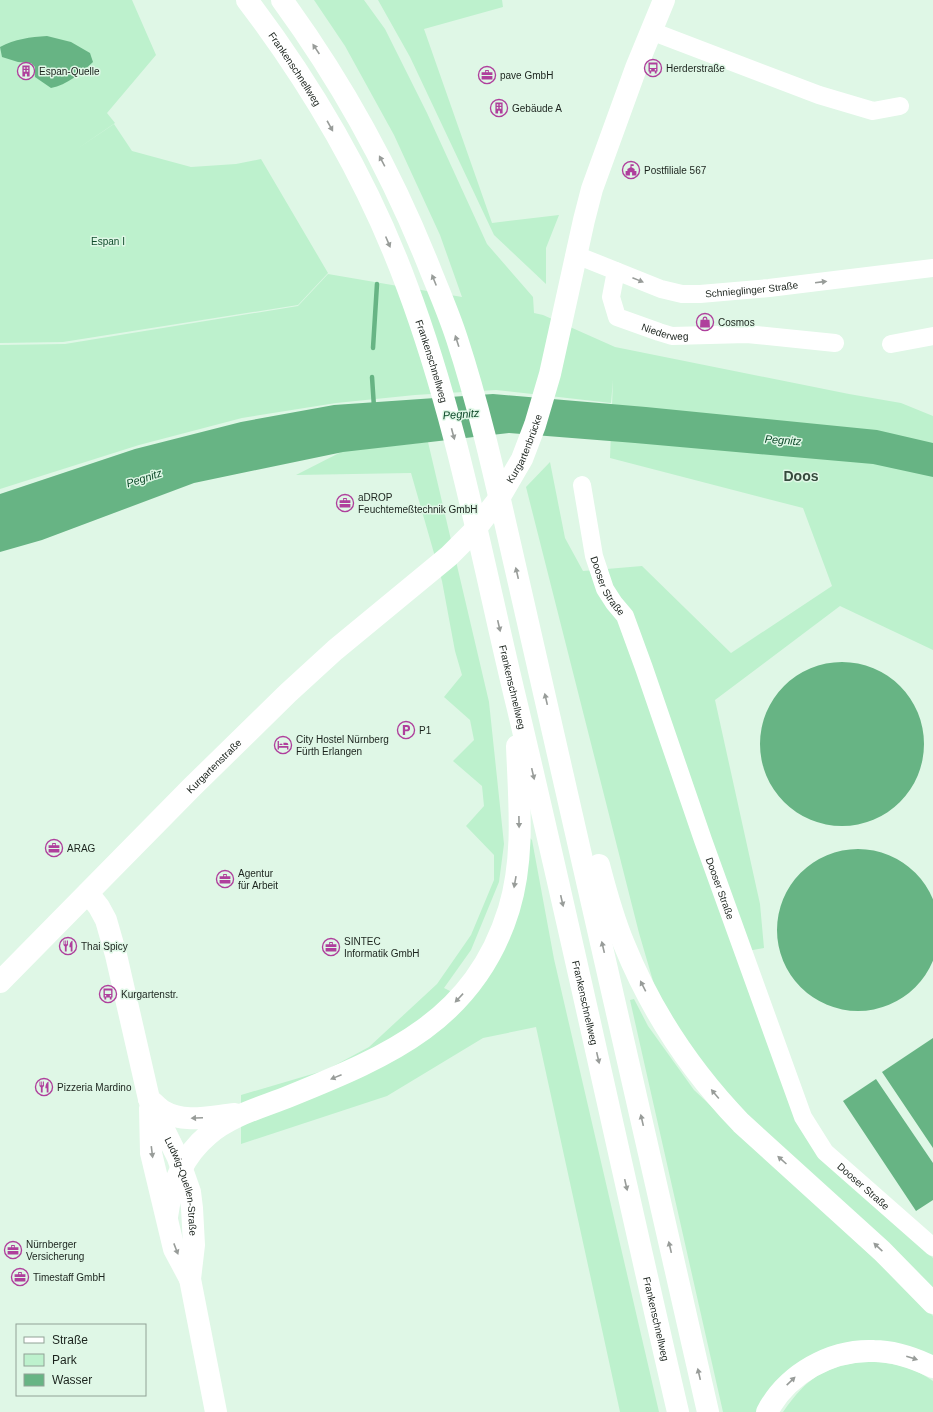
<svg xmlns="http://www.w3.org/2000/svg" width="933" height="1412" font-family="Arial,sans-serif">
<rect width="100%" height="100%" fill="#dff7e6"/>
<path fill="#bdf1cd" d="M0 0H132L156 55 107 113 115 123 74 151 114 124 132 151 191 167 236 164 261 159 328 273 298 305 63 342 0 343Z
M314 0H364L385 29 427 113 487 244 533 297 534 313 543 315 615 347 849 394 901 403 933 416V650L840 606 715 700 760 904 764 948 736 953 795 1109 905 1231 933 1258V1292L780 1149 709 1073 658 998 639 933 526 487 550 462 565 538 583 571 642 566 731 653 832 586 803 508 610 458 613 380 611 403 496 390 415 395 336 403 242 418 139 445 0 489V345L65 344 298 306 328 274 462 297 440 235 394 135 345 46Z
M378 0H502L503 7 424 29 492 223 559 215 546 248V284L494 235 410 57Z
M428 442 489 702 504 844 499 882 471 950 444 988 468 1000 527 835 532 840 554 959 659 1412H620L536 1027 483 1038 387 1096 241 1144V1095L326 1070 369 1047 437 984 471 935 494 880V855L466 826 484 806 482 786 453 761 474 740 470 720 444 697 462 675 455 651 442 581 411 473 296 475 343 451Z
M634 999 648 1026 694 1090 917 1299 933 1316V1361L857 1345 760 1412H723L630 1000Z
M864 1361C891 1363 911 1365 933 1381V1412H783C809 1376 821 1369 864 1361Z"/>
<path fill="#67b484" d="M47 36 71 42 90 53 93 62C81 73 67 85 51 88L35 77V67L31 63 18 62 2 57 0 47C15 39 30 37 47 36Z
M493 394 646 407 877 430 933 443V477L873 464 635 443 509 433 343 452 194 483 42 540 0 552V494L135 449 241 422 334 405Z
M760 744a82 82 0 1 1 164 0a82 82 0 1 1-164 0Z
M777 930a81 81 0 1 1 162 0a81 81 0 1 1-162 0Z
M933 1038V1148L882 1072Z
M876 1079 933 1163V1200L916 1211 843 1101Z"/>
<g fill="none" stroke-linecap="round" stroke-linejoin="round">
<path stroke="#67b484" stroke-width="4.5" d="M373 348 377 284
M372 377 374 407"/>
<g stroke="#fff" stroke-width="18">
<path d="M651 31 819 95 873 111 900 106"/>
<path id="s1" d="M576 255 661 289 682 294H700L769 288 933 268"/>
<path id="s2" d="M616 271 611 297 617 317 659 332 672 336 747 334 835 343"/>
<path d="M891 344 933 336"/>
<path id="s3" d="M582 485 594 556 605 589 614 603 625 616 644 668 703 840 803 1117 825 1152 933 1247"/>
</g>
<g stroke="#fff" stroke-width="22">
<path id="s4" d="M88 893 99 907 106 920 116 955 149 1099 178 1158 190 1192 192 1208 194 1245 190 1279"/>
<path id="s5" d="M0 982 192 787 288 693 335 650 449 556 473 532 498 500 522 459 535 425 550 374 584 220 592 189 636 68 664 0"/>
<path d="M150 1108 151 1153 174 1249 190 1279 216 1412"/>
</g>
<g stroke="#fff" stroke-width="22">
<path id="s6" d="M247 0C313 87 369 183 407 286 458 422 483 565 517 705 573 940 623 1176 678 1412"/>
<path d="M282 0C344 85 394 177 432 274 441 296 450 317 457 339 478 403 493 469 508 535L708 1412"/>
<path d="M599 865C606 892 613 918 624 944 651 1011 691 1071 741 1123L882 1251 933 1303"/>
<path d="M149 1099C154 1103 158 1108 163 1111 184 1124 212 1116 235 1114"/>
<path d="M167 1217C171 1185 182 1157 208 1135 231 1115 263 1107 290 1096 389 1056 475 1020 509 909 525 856 519 800 517 746"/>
<path d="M767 1412C787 1374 831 1349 874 1351 895 1351 914 1358 933 1367"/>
</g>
</g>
<defs><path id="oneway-solid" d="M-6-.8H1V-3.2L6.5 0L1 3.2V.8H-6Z"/></defs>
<g fill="#989c99">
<use href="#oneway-solid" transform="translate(316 49) rotate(-124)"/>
<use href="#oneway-solid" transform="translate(330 126) rotate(61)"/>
<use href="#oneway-solid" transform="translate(382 161) rotate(-118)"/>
<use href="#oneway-solid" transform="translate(388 242) rotate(67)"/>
<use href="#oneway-solid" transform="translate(434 280) rotate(-112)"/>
<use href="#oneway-solid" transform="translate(638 280) rotate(22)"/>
<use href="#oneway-solid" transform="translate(821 282) rotate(-7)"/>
<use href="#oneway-solid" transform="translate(457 341) rotate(-108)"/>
<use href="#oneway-solid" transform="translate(453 434) rotate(75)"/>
<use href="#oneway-solid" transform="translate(517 573) rotate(-103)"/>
<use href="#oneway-solid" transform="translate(499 626) rotate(77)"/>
<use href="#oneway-solid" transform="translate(546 699) rotate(-103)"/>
<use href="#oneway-solid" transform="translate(533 774) rotate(77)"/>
<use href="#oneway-solid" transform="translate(519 822) rotate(89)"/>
<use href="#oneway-solid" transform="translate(515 882) rotate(100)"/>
<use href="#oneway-solid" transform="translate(562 901) rotate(77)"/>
<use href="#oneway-solid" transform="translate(603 947) rotate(-103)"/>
<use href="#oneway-solid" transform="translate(643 986) rotate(-117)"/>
<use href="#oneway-solid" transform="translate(459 998) rotate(133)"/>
<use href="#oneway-solid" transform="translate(598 1058) rotate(77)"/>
<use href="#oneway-solid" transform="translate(336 1077) rotate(158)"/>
<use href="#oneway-solid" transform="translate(715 1094) rotate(-130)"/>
<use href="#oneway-solid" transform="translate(197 1118) rotate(177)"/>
<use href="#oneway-solid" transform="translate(642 1120) rotate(-103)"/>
<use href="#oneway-solid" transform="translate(152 1152) rotate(83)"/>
<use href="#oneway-solid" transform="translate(782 1160) rotate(-138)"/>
<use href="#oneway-solid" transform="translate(626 1185) rotate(77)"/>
<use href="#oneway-solid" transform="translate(670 1247) rotate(-103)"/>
<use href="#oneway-solid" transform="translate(878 1247) rotate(-137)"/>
<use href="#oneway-solid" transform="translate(176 1249) rotate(69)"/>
<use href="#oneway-solid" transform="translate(912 1358) rotate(17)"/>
<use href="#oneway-solid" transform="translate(699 1374) rotate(-103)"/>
<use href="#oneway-solid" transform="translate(791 1381) rotate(-44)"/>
</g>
<defs>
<g id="bus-ring" transform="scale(0.9)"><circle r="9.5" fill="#dff7e6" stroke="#af3f9c" stroke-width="1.5"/><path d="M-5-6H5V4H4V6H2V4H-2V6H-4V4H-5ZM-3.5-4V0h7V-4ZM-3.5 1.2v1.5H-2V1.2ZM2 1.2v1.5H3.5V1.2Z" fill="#af3f9c"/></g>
<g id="building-ring" transform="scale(0.9)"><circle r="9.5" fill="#dff7e6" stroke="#af3f9c" stroke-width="1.5"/><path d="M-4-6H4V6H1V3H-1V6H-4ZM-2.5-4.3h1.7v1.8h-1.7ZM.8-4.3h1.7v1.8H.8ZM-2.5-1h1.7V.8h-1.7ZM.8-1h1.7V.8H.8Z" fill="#af3f9c"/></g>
<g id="office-ring" transform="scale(0.9)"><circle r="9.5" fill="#dff7e6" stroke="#af3f9c" stroke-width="1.5"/><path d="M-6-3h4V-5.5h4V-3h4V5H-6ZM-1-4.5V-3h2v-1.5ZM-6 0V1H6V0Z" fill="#af3f9c"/></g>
<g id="civic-ring" transform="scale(0.9)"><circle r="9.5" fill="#dff7e6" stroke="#af3f9c" stroke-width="1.5"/><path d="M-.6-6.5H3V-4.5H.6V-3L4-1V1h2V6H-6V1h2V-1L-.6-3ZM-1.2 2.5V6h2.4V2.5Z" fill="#af3f9c"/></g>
<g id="shop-ring" transform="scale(0.9)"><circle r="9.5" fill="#dff7e6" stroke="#af3f9c" stroke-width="1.5"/><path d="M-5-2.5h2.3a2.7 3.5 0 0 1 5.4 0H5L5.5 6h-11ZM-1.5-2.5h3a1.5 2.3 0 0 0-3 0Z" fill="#af3f9c"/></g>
<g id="parking-ring" transform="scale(0.9)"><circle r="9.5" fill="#dff7e6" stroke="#af3f9c" stroke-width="1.5"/><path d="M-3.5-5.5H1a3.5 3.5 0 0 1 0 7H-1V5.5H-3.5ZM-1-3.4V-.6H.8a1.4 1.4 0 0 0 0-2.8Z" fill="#af3f9c"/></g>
<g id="hotel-ring" transform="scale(0.9)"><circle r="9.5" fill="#dff7e6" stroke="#af3f9c" stroke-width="1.5"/><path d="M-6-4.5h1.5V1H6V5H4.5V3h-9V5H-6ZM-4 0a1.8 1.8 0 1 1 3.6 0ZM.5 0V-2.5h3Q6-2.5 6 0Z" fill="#af3f9c"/></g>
<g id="restaurant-ring" transform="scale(0.9)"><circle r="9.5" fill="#dff7e6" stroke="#af3f9c" stroke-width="1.5"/><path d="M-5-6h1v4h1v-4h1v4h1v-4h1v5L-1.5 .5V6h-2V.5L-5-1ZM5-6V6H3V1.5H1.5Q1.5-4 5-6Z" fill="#af3f9c"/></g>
</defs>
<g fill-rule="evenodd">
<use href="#bus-ring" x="653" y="68"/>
<use href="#building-ring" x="26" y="71"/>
<use href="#office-ring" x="487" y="75"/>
<use href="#building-ring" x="499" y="108"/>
<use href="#civic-ring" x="631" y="170"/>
<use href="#shop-ring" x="705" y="322"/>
<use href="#office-ring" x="345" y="503"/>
<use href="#parking-ring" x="406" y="730"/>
<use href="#hotel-ring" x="283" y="745"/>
<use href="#office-ring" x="54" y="848"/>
<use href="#office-ring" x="225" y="879"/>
<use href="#restaurant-ring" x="68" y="946"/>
<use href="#office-ring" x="331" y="947"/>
<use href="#bus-ring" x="108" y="994"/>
<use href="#restaurant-ring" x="44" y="1087"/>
<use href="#office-ring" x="13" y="1250"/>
<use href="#office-ring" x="20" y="1277"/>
</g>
<g text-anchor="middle" stroke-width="3" stroke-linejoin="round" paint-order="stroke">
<g font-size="10" fill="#1b231d" stroke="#dff7e6" text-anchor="start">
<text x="666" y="72">Herderstraße</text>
<text x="39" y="75">Espan-Quelle</text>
<text x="500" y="79">pave GmbH</text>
<text x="512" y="112">Gebäude A</text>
<text x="644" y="174">Postfiliale 567</text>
<text x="718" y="326">Cosmos</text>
<text x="358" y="501">aDROP<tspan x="358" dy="12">Feuchtemeßtechnik GmbH</tspan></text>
<text x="419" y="734">P1</text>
<text x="296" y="743">City Hostel Nürnberg<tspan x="296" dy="12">Fürth Erlangen</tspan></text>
<text x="67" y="852">ARAG</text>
<text x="238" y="877">Agentur<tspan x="238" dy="12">für Arbeit</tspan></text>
<text x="344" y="945">SINTEC<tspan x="344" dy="12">Informatik GmbH</tspan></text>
<text x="81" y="950">Thai Spicy</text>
<text x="121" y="998">Kurgartenstr.</text>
<text x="57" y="1091">Pizzeria Mardino</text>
<text x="26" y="1248">Nürnberger<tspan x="26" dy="12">Versicherung</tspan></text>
<text x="33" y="1281">Timestaff GmbH</text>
</g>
<g font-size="10" fill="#1b231d" stroke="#dff7e6">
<text dy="4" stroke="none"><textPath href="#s6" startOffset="84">Frankenschnellweg</textPath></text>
<text dy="4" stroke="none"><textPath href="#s1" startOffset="183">Schnieglinger Straße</textPath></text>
<text dy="4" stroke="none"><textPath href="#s2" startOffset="98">Niederweg</textPath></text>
<text dy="4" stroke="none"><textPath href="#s6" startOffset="408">Frankenschnellweg</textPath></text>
<text dy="4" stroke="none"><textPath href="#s5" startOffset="752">Kurgartenbrücke</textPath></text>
<text dy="4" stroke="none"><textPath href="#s3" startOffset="105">Dooser Straße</textPath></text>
<text dy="4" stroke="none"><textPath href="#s6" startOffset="744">Frankenschnellweg</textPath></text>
<text dy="4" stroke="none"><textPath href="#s5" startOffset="304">Kurgartenstraße</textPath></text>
<text dy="4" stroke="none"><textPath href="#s3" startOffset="429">Dooser Straße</textPath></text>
<text dy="4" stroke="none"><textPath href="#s6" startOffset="1068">Frankenschnellweg</textPath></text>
<text dy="4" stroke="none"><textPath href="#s3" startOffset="765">Dooser Straße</textPath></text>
<text dy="4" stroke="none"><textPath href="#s4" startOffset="311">Ludwig-Quellen-Straße</textPath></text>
<text dy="4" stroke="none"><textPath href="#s6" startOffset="1392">Frankenschnellweg</textPath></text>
</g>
<g font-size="10" fill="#114c2c" stroke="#dff7e6">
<text x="108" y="245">Espan I</text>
</g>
<g font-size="11" font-style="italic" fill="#0e4a2a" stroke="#dff7e6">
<text transform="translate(461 414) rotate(-4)" y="4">Pegnitz</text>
<text transform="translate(783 440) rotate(4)" y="4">Pegnitz</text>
<text transform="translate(144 478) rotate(-18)" y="4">Pegnitz</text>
</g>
<g font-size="14" font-weight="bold" fill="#364a3d" stroke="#dff7e6">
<text x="801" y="481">Doos</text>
</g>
</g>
<rect x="16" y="1324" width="130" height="72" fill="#dff7e6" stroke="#91a296"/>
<rect x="24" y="1337" width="20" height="6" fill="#ffffff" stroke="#91a296"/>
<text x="52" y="1344" font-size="12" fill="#1b231d">Straße</text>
<rect x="24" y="1354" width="20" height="12" fill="#bdf1cd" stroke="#91a296"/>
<text x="52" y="1364" font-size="12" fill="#1b231d">Park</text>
<rect x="24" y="1374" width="20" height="12" fill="#67b484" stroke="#91a296"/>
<text x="52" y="1384" font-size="12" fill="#1b231d">Wasser</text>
</svg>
